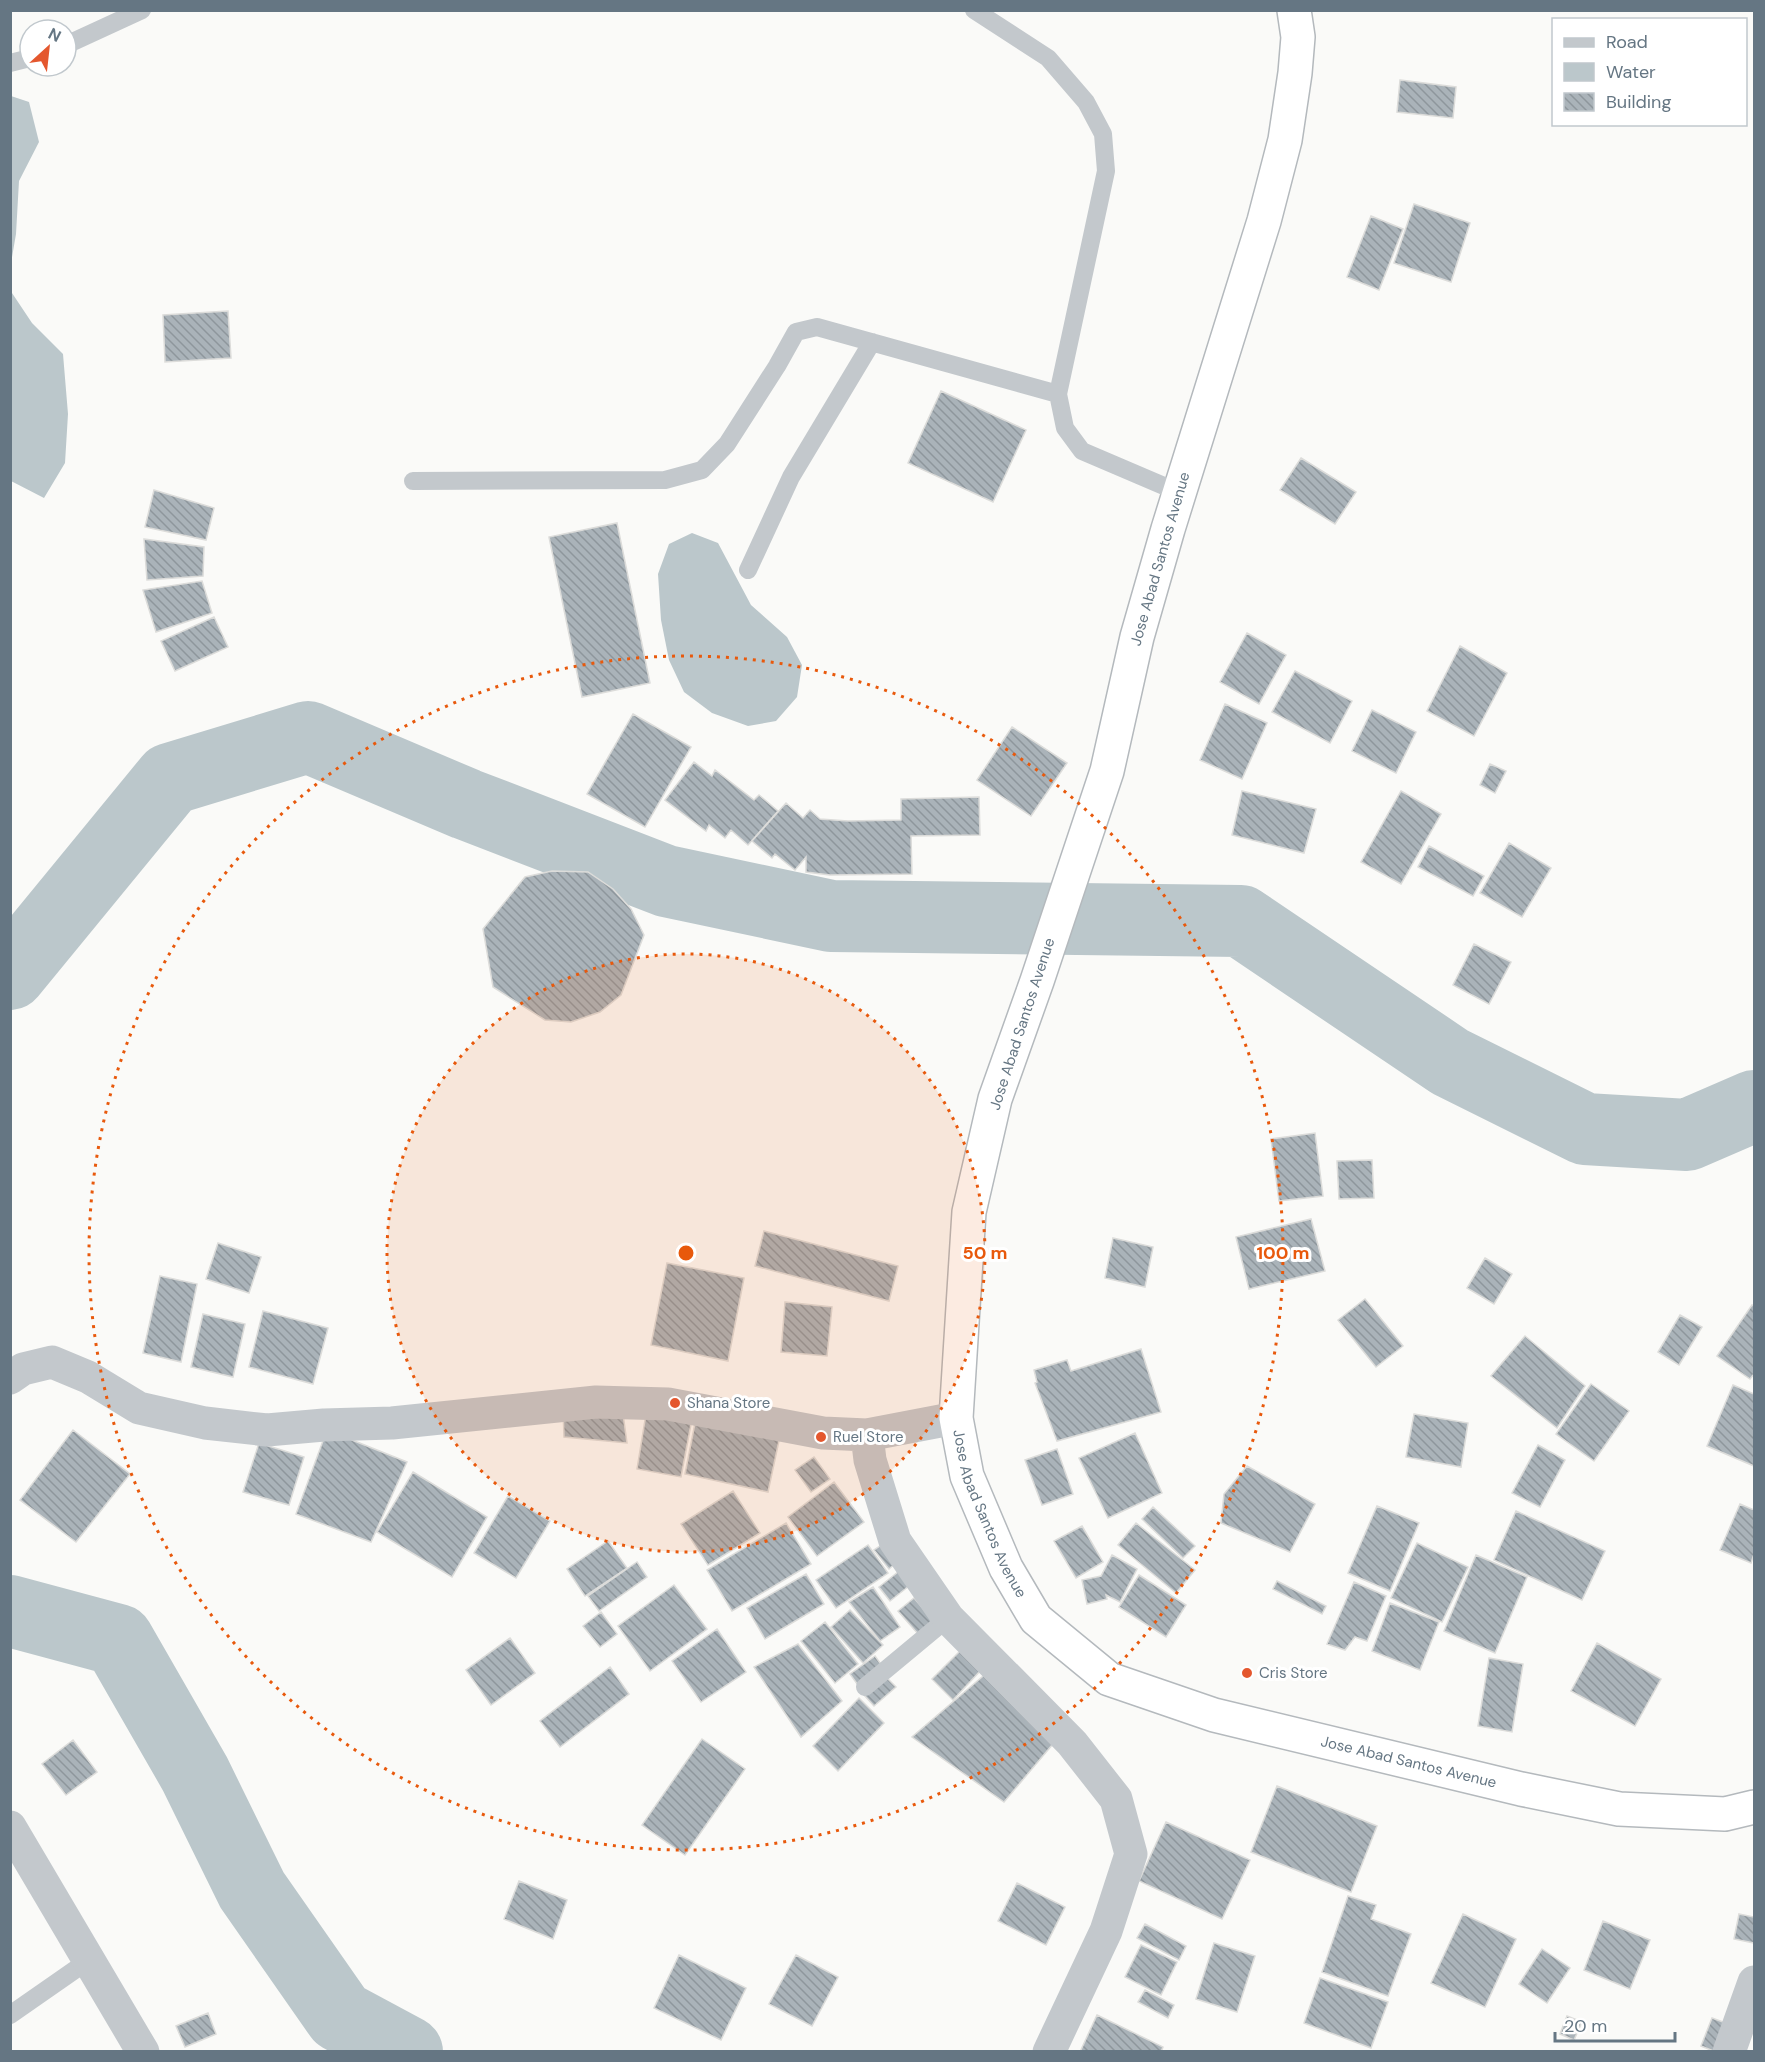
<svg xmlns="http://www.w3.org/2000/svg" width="1765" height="2062" font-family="'DM Sans',sans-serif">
<defs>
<pattern id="building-back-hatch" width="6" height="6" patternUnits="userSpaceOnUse" patternTransform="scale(1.5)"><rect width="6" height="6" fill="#aab3b9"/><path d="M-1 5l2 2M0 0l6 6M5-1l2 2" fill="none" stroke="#8e969c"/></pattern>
</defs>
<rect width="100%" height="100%" fill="#fafaf8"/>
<path fill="#bbc7cb" d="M11 96 29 102 39 142 19 181 16 234 11 263Z
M10 290 32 323 63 354 68 414 65 463 44 498 11 481Z
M692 533 718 543 751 605 787 637 802 665 797 697 776 721 748 726 712 713 684 692 669 660 661 620 658 574 669 544Z"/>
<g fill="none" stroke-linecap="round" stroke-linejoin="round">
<path stroke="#bbc7cb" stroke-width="72" d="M10 974 170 779 308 737 466 804 666 881 831 916 1241 921 1450 1062 1585 1129 1687 1135 1754 1106
M10 1611 118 1640 195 1774 252 1890 340 2016 407 2052"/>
</g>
<path fill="url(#building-back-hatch)" stroke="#dcdcda" stroke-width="1.5" d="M1400 80 1456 87 1453 118 1397 112Z
M1414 204 1470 223 1451 282 1394 263Z
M1371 216 1403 229 1379 290 1347 277Z
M228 311 231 358 165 362 163 315Z
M941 391 1026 430 993 502 908 463Z
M1301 458 1356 492 1335 524 1280 490Z
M154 490 214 508 206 540 145 527Z
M617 523 650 683 582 697 549 537Z
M144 539 204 547 203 576 147 580Z
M202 581 212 613 156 632 143 590Z
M214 617 228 647 175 671 161 641Z
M1247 633 1286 655 1259 704 1220 682Z
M1460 646 1507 673 1474 736 1427 711Z
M1295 671 1352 701 1330 743 1272 712Z
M1225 704 1267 723 1242 779 1200 760Z
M1372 710 1416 732 1396 773 1352 751Z
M633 714 691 747 645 827 587 794Z
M1012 727 1067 763 1031 816 977 780Z
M694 762 712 776 715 770 754 800 759 795 778 811 748 845 731 830 725 838 709 825 706 831 665 800Z
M1490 764 1506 771 1495 793 1480 785Z
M1242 791 1316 809 1304 853 1232 835Z
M1401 791 1441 814 1401 884 1361 862Z
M979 797 980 835 911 836 912 874 830 875 806 872V857L795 870 775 854 772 858 752 841 786 803 803 818 810 810 820 819 848 821 901 820V799Z
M1509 843 1551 868 1522 917 1480 893Z
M1429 846 1484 876 1473 896 1418 867Z
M552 871 588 872 613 889 631 909 644 935 621 995 600 1012 571 1022 545 1020 493 987 483 929 525 877Z
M1474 944 1511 962 1489 1004 1453 985Z
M1315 1133 1323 1196 1279 1201 1271 1139Z
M1372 1160 1374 1198 1339 1199 1337 1161Z
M1311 1219 1325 1271 1249 1289 1236 1237Z
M764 1231 898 1266 889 1301 755 1266Z
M1113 1238 1153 1247 1145 1287 1105 1278Z
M218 1243 261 1257 249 1293 206 1279Z
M1485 1258 1512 1274 1494 1304 1467 1288Z
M667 1263 744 1278 728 1361 651 1345Z
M160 1276 197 1284 181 1362 143 1353Z
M1365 1299 1403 1346 1376 1367 1338 1320Z
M785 1302 832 1307 827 1356 781 1352Z
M1752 1305 1754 1306V1374L1750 1379 1717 1356Z
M263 1311 328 1328 313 1384 249 1367Z
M203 1314 245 1324 233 1377 191 1367Z
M1680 1315 1702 1327 1679 1365 1658 1352Z
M1525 1336 1585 1386 1557 1428 1491 1376Z
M1141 1349 1161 1412 1057 1441 1035 1383 1037 1382 1034 1370 1067 1360 1071 1371Z
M1591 1384 1629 1411 1594 1461 1556 1434Z
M1733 1385 1754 1394V1466L1707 1446Z
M647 1408 692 1419 681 1477 637 1469Z
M563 1409 623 1414 627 1443 564 1437Z
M1414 1414 1468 1423 1461 1467 1406 1457Z
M696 1418 780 1436 768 1492 685 1474Z
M73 1430 130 1474 76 1542 20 1500Z
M327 1430 407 1462 371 1542 296 1514Z
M1135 1433 1162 1493 1108 1518 1079 1458Z
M259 1443 304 1457 289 1505 243 1492Z
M1538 1445 1565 1460 1540 1507 1512 1493Z
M1057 1449 1073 1494 1042 1505 1025 1460Z
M814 1457 830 1479 811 1492 795 1470Z
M1247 1466 1315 1504 1290 1552 1221 1523 1224 1494Z
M413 1472 487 1517 452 1577 377 1532Z
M834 1482 864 1522 817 1556 788 1517Z
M733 1491 760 1533 708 1565 681 1524Z
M508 1496 550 1521 516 1578 474 1553Z
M1740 1504 1754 1510V1554L1751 1563 1720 1550Z
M1377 1506 1419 1523 1390 1591 1348 1573Z
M1153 1507 1195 1546 1183 1558 1142 1519Z
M1516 1511 1605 1551 1582 1600 1494 1560Z
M786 1523 811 1564 732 1611 707 1570Z
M1136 1523 1195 1570 1176 1593 1118 1545Z
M1082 1526 1103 1562 1076 1578 1054 1541Z
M608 1541 627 1568 585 1596 567 1569Z
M1417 1543 1468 1567 1442 1622 1391 1598Z
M883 1544 897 1562 889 1569 874 1550Z
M868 1545 888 1573 836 1608 816 1580Z
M1112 1555 1137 1569 1120 1602 1106 1595 1107 1599 1087 1604 1082 1580 1101 1576Z
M1476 1555 1527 1577 1495 1653 1444 1631Z
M637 1562 647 1577 599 1611 588 1596Z
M903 1568 914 1582 890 1601 879 1587Z
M806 1574 824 1604 765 1639 747 1608Z
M1139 1575 1186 1605 1166 1637 1119 1607Z
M1277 1581 1326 1606 1322 1614 1273 1589Z
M1354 1582 1386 1596 1367 1641 1355 1637 1345 1650 1327 1644Z
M674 1585 707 1629 650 1671 618 1626Z
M873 1587 900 1627 880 1641 849 1602Z
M914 1598 934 1621 919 1635 898 1611Z
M1390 1603 1439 1622 1420 1670 1372 1651Z
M850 1610 883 1645 863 1663 831 1627Z
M601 1612 617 1634 600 1647 583 1626Z
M825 1622 858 1664 835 1683 801 1641Z
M717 1629 746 1672 701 1702 672 1661Z
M510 1638 535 1673 491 1705 466 1670Z
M1597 1643 1661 1679 1635 1726 1571 1691Z
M798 1644 842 1701 801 1737 754 1667Z
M962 1649 982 1669 953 1700 932 1679Z
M875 1656 885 1670 860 1688 850 1674Z
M1489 1658 1523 1664 1512 1732 1478 1726Z
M610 1667 629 1694 560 1747 540 1721Z
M989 1671 1058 1738 1004 1802 912 1737Z
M885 1676 896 1687 874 1706 864 1695Z
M859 1698 884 1723 838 1771 813 1746Z
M702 1739 745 1769 685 1855 642 1825Z
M73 1740 97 1772 66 1795 42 1764Z
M1277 1786 1377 1826 1351 1892 1251 1852Z
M1166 1822 1250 1860 1222 1919 1139 1881Z
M519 1881 567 1900 553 1939 504 1919Z
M1017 1883 1065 1907 1046 1945 998 1921Z
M1348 1896 1376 1905 1371 1919 1411 1934 1388 1996 1322 1972Z
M1463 1914 1516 1939 1485 2007 1431 1983Z
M1739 1914 1754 1917V1943L1734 1939Z
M1603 1921 1650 1940 1630 1989 1584 1970Z
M1145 1924 1186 1946 1179 1960 1137 1938Z
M1214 1943 1255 1956 1237 2012 1196 1999Z
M1141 1945 1177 1962 1161 1995 1125 1977Z
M1542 1949 1570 1968 1547 2003 1519 1984Z
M679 1955 746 1988 721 2040 654 2008Z
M796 1955 838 1977 812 2026 769 2004Z
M1320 1978 1388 2002 1371 2048 1304 2023Z
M1145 1990 1174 2005 1168 2018 1138 2002Z
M208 2013 216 2034 185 2047 176 2026Z
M1097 2015 1163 2047 1161 2052H1080Z
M1567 2016 1582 2022 1574 2040 1560 2034Z
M1712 2018 1731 2025 1716 2052 1701 2046Z"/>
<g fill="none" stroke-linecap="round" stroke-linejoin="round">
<g stroke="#b4b9bd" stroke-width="36">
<g id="trunk">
<path id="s1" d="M1294 10 1298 37 1295 73 1285 140 1264 221 1168 529 1137 637 1107 771 1037 981 995 1099 969 1212 956 1418 967 1476 1006 1568 1036 1619 1109 1679 1214 1715 1521 1789 1619 1809 1725 1814 1754 1807"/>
</g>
</g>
<path stroke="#c3c8cc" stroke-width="18" d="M974 10 1048 58 1086 102 1103 134 1106 171 1058 394 1065 428 1082 451 1178 492
M66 45 142 10
M10 63 30 58
M413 481 665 480 702 470 727 444 777 366 796 332 817 327 1058 394
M748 570 791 477 872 342
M865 1687 948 1618
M10 2015 89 1960"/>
<path stroke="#c3c8cc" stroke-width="33" d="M10 1378 23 1369 52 1362 88 1377 139 1408 205 1423 267 1430 324 1425 392 1423 596 1402 668 1404 823 1433 867 1435 956 1418
M867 1435 870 1460 895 1541 948 1618 1072 1743 1116 1799 1131 1854 1106 1931 1049 2052
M10 1827 143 2052
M1729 2052 1754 1982"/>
<use href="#trunk" stroke="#fff" stroke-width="33"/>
</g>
<circle cx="686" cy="1253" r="299" fill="#e8590c" fill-opacity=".12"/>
<g fill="none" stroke="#e8590c" stroke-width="3" stroke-dasharray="3 6">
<circle cx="686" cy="1253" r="299"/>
<circle cx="686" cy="1253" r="597"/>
</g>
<g fill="#e4572e" stroke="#fff" stroke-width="2">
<circle cx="675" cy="1403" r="6"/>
<circle cx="821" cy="1437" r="6"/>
<circle cx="1247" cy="1673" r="6"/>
</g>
<g text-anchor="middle" stroke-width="6" stroke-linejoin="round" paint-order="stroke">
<g font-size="15" fill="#657683" stroke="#fff">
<text transform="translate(1160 559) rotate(-74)" y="5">Jose Abad Santos Avenue</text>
<text transform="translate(1022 1024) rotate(-72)" y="5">Jose Abad Santos Avenue</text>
<text dy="5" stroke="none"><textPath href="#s1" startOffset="1558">Jose Abad Santos Avenue</textPath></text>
<text dy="5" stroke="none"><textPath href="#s1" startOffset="2080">Jose Abad Santos Avenue</textPath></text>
</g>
<g font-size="15" fill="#657683" stroke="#fff" text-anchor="start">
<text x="687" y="1408">Shana Store</text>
<text x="833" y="1442">Ruel Store</text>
<text x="1259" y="1678">Cris Store</text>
</g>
</g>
<circle cx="686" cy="1253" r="9" fill="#e8590c" stroke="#fff" stroke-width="3"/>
<g font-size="18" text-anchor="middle" font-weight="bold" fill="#e8590c" stroke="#fff" stroke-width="6" stroke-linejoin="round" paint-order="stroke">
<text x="985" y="1259">50 m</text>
<text x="1283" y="1259">100 m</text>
</g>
<rect width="1765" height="2062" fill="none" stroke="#657683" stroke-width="24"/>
<rect x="1552" y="18" width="195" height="108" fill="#ffffff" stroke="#c1c8cd" stroke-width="1.5"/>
<rect x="1564" y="38" width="30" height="9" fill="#c3c8cc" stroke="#c1c8cd" stroke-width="1.5"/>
<text x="1606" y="48" font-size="18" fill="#657683">Road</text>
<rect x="1564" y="63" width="30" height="18" fill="#bbc7cb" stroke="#c1c8cd" stroke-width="1.5"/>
<text x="1606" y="78" font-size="18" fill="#657683">Water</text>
<rect x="1564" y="93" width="30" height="18" fill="url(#building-back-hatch)" stroke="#c1c8cd" stroke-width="1.5"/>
<text x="1606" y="108" font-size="18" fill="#657683">Building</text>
<g transform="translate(48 48) rotate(27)"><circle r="28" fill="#ffffff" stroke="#c1c8cd" stroke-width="1.5"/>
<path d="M0-4.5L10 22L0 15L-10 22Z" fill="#e4572e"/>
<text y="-9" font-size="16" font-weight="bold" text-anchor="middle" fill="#657683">N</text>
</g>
<path d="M1555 2032v9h120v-9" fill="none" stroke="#657683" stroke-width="3"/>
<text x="1564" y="2032" font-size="18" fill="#657683" stroke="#ffffff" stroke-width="4.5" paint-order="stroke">20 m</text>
</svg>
